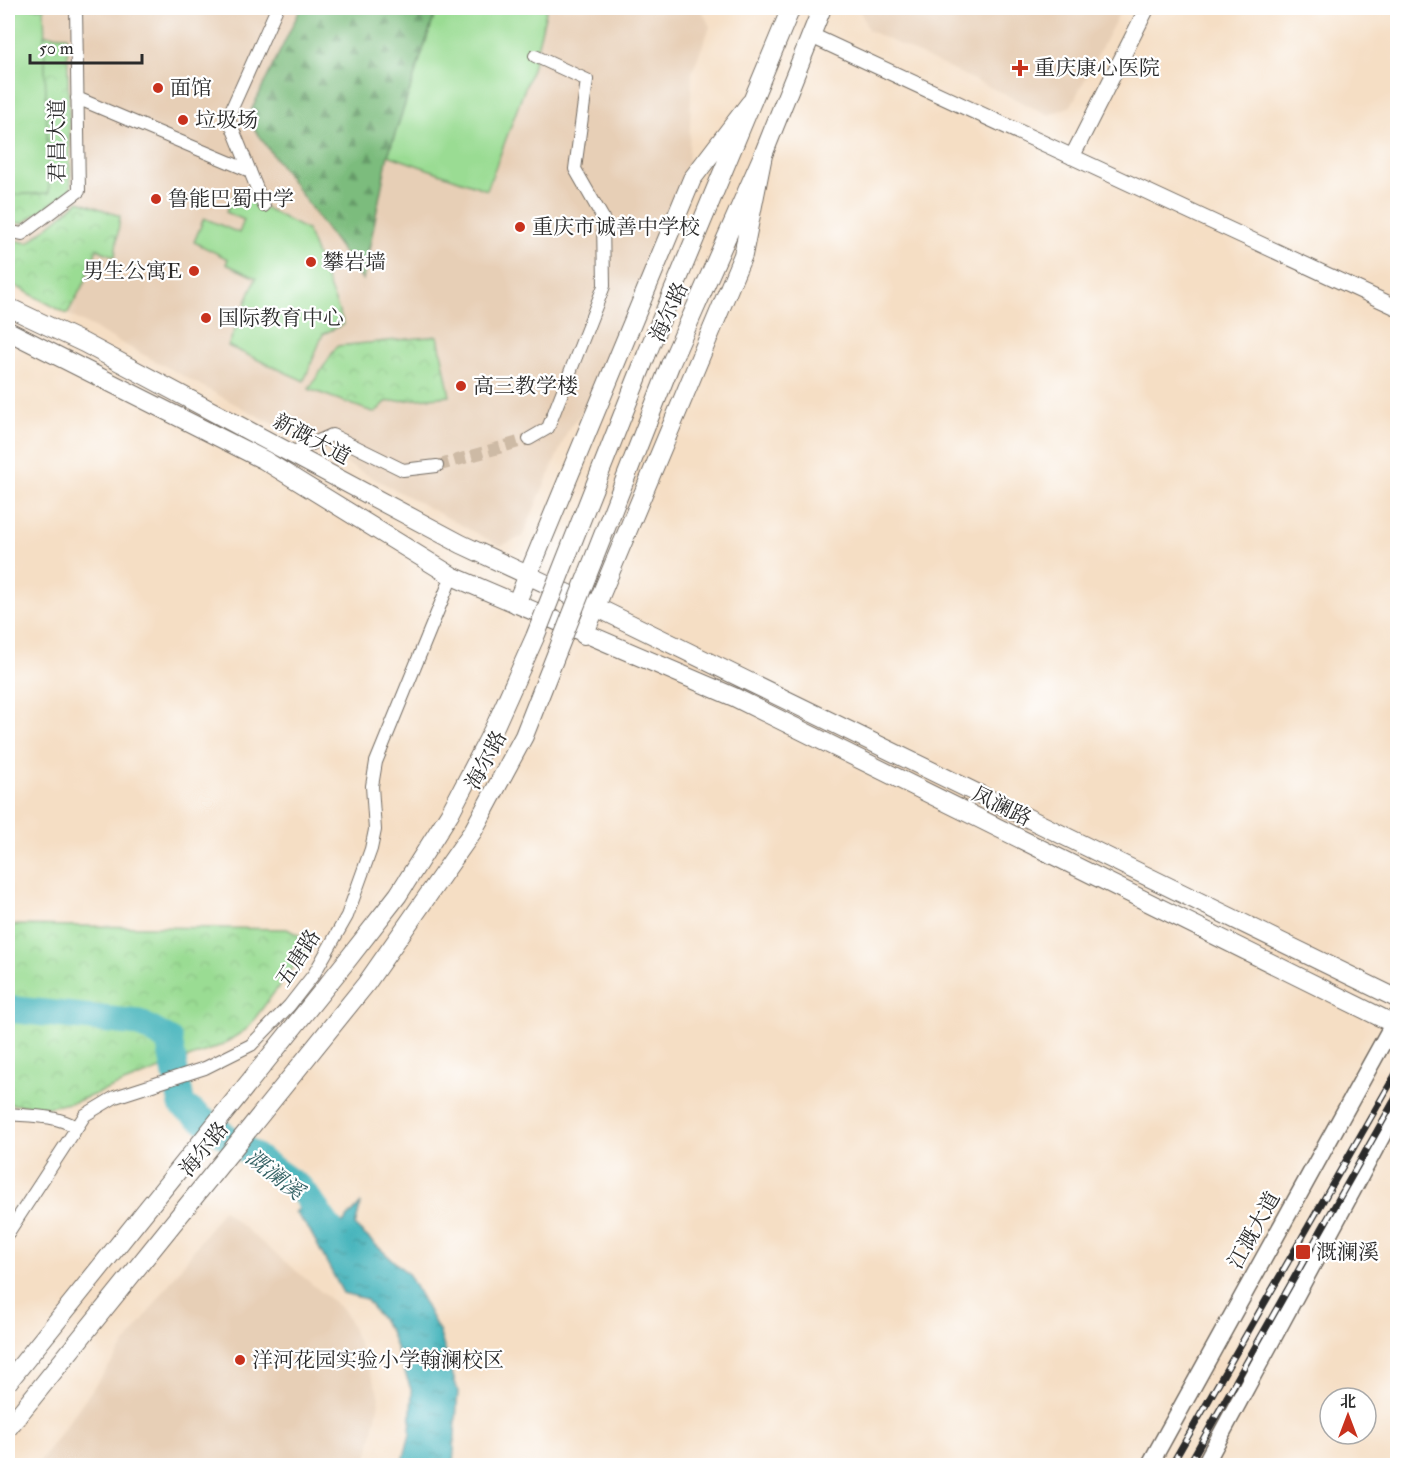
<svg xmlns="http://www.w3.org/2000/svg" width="1405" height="1473" font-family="'IM FELL Double Pica','Noto Serif SC',serif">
<defs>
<pattern id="forest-firs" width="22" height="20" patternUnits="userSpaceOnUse" patternTransform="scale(1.5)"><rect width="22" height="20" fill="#7bbc7d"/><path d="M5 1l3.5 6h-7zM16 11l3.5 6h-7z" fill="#659967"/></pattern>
<pattern id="park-crowns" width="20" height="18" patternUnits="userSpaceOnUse" patternTransform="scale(1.5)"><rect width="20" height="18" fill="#9adc93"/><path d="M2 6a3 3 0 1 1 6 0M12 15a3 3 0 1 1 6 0" fill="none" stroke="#85bd7f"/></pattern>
<pattern id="water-ripples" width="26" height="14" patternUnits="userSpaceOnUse" patternTransform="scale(1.5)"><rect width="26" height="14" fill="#44b4bb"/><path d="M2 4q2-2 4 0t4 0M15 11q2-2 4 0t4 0" fill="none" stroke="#399398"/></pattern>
</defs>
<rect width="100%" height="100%" fill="#fff"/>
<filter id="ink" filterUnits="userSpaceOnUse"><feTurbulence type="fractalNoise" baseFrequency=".0167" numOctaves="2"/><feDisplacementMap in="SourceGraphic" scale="12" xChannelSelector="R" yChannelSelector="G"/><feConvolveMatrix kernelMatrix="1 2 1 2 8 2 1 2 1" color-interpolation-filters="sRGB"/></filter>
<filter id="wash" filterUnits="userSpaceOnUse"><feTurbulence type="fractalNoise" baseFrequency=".008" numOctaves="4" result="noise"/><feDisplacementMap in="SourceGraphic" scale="24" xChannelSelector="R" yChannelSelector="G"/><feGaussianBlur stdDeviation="1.35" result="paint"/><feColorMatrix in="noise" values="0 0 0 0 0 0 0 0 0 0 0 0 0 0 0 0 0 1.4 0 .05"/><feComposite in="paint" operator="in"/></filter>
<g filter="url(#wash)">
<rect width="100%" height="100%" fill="#f5dec4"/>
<path fill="#e7cfb6" d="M8 8H301L247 119 363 280 388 155 437 8H642L654 11 701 8 710 27 692 72 688 174 594 398 569 428 522 537 500 546 8 282Z
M859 8H1122L1071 106 1049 115 868 30Z
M223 1210 343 1310 350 1323 380 1397 366 1465H37Z"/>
<path fill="#9adc93" stroke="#62845f" stroke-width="1.5" d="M8 8H44L49 194 8 195Z
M437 8H547L532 69 487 190 388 155Z
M235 192 307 230 344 324 323 334 304 381 228 346 256 278 226 264 228 259 194 242 204 218 239 233 244 220 226 212Z"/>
<path fill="url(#forest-firs)" stroke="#537454" stroke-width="1.5" d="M301 8H437L388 155 363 280 247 119Z"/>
<path fill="url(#park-crowns)" stroke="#62845f" stroke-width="1.5" d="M44 35 67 36 71 190 23 223H8V195L49 193Z
M79 201 120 216 115 257 97 249 85 282 67 314 8 282V239L28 243Z
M438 336 450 396 386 402 375 413 309 389 337 346Z
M8 925 287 929 312 942 247 1029 222 1045 75 1102 48 1107 8 1104Z"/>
<path fill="url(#water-ripples)" stroke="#387073" stroke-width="1.5" d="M316 1194 342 1224 361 1203 355 1226 409 1275 439 1331 458 1391 453 1465H402L410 1434 412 1392 390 1331 366 1299 343 1293 310 1231 295 1212Z"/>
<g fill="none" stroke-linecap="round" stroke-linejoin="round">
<path stroke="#44b4bb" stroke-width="27" d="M8 1009 139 1023 169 1040 182 1105 301 1189 330 1229"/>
</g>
</g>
<g filter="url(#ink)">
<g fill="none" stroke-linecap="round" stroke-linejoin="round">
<path stroke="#cdbaa5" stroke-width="12" stroke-dasharray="12 6" stroke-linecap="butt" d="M437 466 529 439"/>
<g stroke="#726a61" stroke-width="14">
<path id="minor" d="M77 98 250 171
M264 206 228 117 277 8
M8 231 22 234 79 191 76 8
M529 439 548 428 604 286 603 218 575 169 587 80 535 56
M291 453 332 435 403 470 437 466
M8 1114C32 1116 55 1115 76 1127
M8 1233 85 1115 115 1097 205 1068 251 1045 289 1006 314 974 347 916 371 849 375 830 372 786 376 762 452 576"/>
</g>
<g stroke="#726a61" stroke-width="17">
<path id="tertiary" d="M810 35 1398 308
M1072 157 1147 8"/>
</g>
<g stroke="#726a61" stroke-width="19">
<path id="secondary" d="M1149 1466 1398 1015
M1204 1466 1398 1106"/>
</g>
<g stroke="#726a61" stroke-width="20">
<path id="primary" d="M8 307 84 343 461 544 596 607 1398 999
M8 331 264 460 452 576 734 697 1398 1026
M646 356 791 8
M670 365 763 155 822 8
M516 604 692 179 750 103
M584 635 743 255 763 155"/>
</g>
<use href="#minor" stroke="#fff" stroke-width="12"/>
<use href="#tertiary" stroke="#fff" stroke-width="15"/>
<use href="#secondary" stroke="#fff" stroke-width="16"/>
<use href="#primary" stroke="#fff" stroke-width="18"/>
<g stroke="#2b2b2b" stroke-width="7">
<path id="rail" d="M1171 1466 1398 1070
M1188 1466 1398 1094"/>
</g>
<use href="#rail" stroke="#fff" stroke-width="4.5" stroke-dasharray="14" stroke-linecap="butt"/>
<g stroke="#726a61" stroke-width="20" stroke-linecap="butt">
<path id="primary-bridge" d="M8 1382 345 963 398 895 450 813 496 724 535 637 646 356
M8 1428 366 984 473 831 524 736 670 365"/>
</g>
<use href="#primary-bridge" stroke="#fff" stroke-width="18"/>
</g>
</g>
<g fill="#c8321e" stroke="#fff" stroke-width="2">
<path d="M1017 59h6v6h6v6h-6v6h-6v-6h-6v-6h6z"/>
<circle cx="158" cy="88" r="6"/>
<circle cx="183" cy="120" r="6"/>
<circle cx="156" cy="199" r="6"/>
<circle cx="520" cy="227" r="6"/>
<circle cx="311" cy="262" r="6"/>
<circle cx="194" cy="271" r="6"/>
<circle cx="206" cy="318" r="6"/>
<circle cx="461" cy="386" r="6"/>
<rect x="1295" y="1244" width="16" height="16" rx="3"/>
<circle cx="240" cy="1360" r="6"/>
</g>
<g text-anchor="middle" stroke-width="4.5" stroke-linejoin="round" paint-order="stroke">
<g font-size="21" fill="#2b2b2b" stroke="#fff" text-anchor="start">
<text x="1034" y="75">重庆康心医院</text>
<text x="170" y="95">面馆</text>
<text x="195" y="127">垃圾场</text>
<text x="168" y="206">鲁能巴蜀中学</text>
<text x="532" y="234">重庆市诚善中学校</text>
<text x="323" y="269">攀岩墙</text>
<text x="182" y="278" text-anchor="end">男生公寓E</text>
<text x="218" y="325">国际教育中心</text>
<text x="473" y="393">高三教学楼</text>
<text x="1316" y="1259">溉澜溪</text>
<text x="252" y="1367">洋河花园实验小学翰澜校区</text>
</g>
<g font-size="21" fill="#2b2b2b" stroke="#fff">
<text transform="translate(57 141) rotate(-90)" y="7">君昌大道</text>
<text transform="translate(669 312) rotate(-66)" y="7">海尔路</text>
<text transform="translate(312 439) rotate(28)" y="7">新溉大道</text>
<text transform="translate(486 760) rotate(-62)" y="7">海尔路</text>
<text transform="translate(1002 806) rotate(26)" y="7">凤澜路</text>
<text transform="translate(298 958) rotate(-57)" y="7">五唐路</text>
<text transform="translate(204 1149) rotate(-51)" y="7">海尔路</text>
<text transform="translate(1254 1230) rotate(-61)" y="7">江溉大道</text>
</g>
<g font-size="22" font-style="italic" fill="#356265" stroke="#fff">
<text transform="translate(275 1174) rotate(38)" y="8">溉澜溪</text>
</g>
</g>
<rect width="1405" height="1473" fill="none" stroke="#fff" stroke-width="30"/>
<g transform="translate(1348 1416)"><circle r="28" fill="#ffffff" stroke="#aaaaaa" stroke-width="1.5"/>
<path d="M0-4.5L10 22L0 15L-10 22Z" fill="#c8321e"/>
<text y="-9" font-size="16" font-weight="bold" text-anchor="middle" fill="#2b2b2b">北</text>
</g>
<path d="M30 54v9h112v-9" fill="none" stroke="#2b2b2b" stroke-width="3"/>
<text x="39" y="54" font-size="18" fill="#2b2b2b" stroke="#ffffff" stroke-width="4.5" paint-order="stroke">50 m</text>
</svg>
